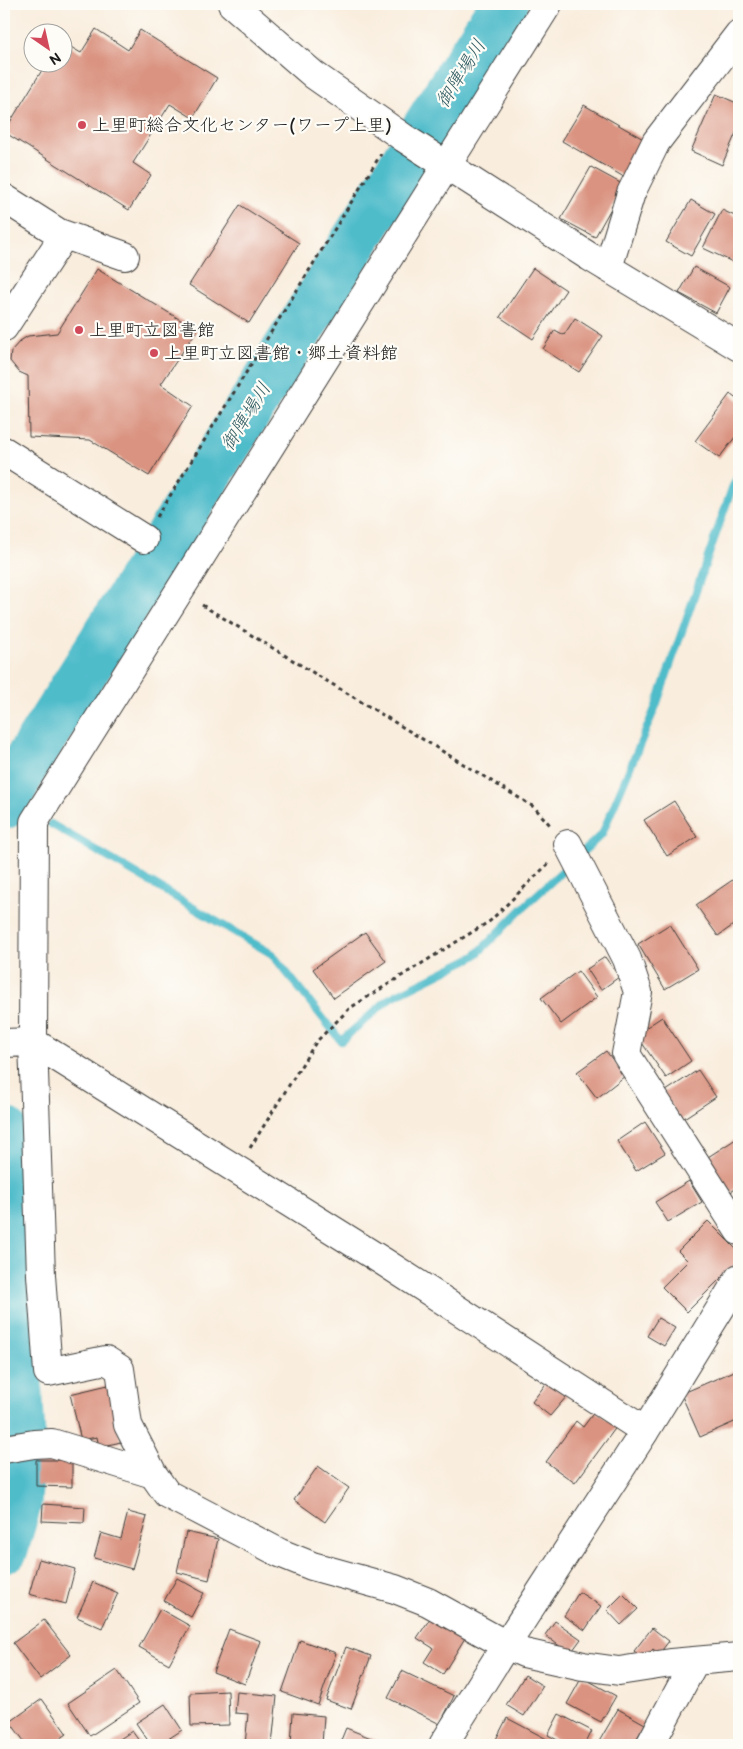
<svg xmlns="http://www.w3.org/2000/svg" width="743" height="1749" font-family="'Balsamiq Sans','Klee One',sans-serif">
<rect width="100%" height="100%" fill="#fdfcf7"/>
<filter id="ink" filterUnits="userSpaceOnUse"><feTurbulence type="fractalNoise" baseFrequency=".02" numOctaves="2"/><feDisplacementMap in="SourceGraphic" scale="10" xChannelSelector="R" yChannelSelector="G"/><feConvolveMatrix kernelMatrix="1 2 1 2 8 2 1 2 1" color-interpolation-filters="sRGB"/></filter>
<filter id="wash" filterUnits="userSpaceOnUse"><feTurbulence type="fractalNoise" baseFrequency=".0096" numOctaves="4" result="noise"/><feDisplacementMap in="SourceGraphic" scale="20" xChannelSelector="R" yChannelSelector="G"/><feGaussianBlur stdDeviation="1.12" result="paint"/><feColorMatrix in="noise" values="0 0 0 0 0 0 0 0 0 0 0 0 0 0 0 0 0 1.4 0 .05"/><feComposite in="paint" operator="in"/></filter>
<g filter="url(#wash)">
<rect width="100%" height="100%" fill="#f9eddd"/>
<g fill="none" stroke-linecap="round" stroke-linejoin="round">
<path stroke="#50bcca" stroke-width="8" d="M4 802 22 811
M51 824 272 954 341 1041 390 998 475 956 526 905 602 834 656 706 732 488 739 474"/>
<path stroke="#50bcca" stroke-width="49" d="M4 805 22 770 504 4
M4 1131 21 1436 17 1504 4 1549"/>
</g>
<g id="blocks">
<path fill="#da9380" d="M96 29 128 50 140 30 217 78 193 118 170 104 133 163 151 175 129 210 4 132 47 62H62V42L81 53Z
M716 94 739 104V126L722 165 691 151Z
M584 105 645 140 624 177 562 141Z
M591 167 624 185 595 237 561 219Z
M691 200 715 214 691 256 666 242Z
M240 205 299 243 249 323 189 285Z
M722 210 739 218V265L703 248Z
M694 267 730 287 716 313 679 293Z
M533 268 566 290 533 339 500 317Z
M97 269 197 330 161 384 193 406 149 476 90 440 29 437 28 376 19 372 10 361 11 351 20 341 28 336 57 333Z
M575 318 603 336 579 372 543 349 555 330 564 335Z
M730 394 739 401V432L719 458 695 441Z
M674 801 697 837 667 856 644 820Z
M734 879 739 886V921L718 936 696 905Z
M670 924 698 969 665 989 638 944Z
M365 932 386 961 334 998 313 969Z
M605 957 619 977 601 990 587 969Z
M578 971 597 997 561 1024 541 998Z
M662 1017 691 1061 666 1078 636 1034Z
M606 1051 625 1076 597 1098 577 1072Z
M698 1070 716 1097 681 1120 663 1093Z
M645 1122 665 1153 636 1171 617 1141Z
M739 1137V1186L731 1192 708 1157Z
M689 1181 702 1202 668 1222 655 1202Z
M708 1221 739 1252V1260L687 1312 662 1287 688 1261 678 1251Z
M658 1318 675 1328 664 1346 647 1336Z
M739 1369V1420L700 1437 681 1394Z
M548 1381 567 1396 550 1416 532 1402Z
M108 1385 121 1442 99 1447 97 1437 81 1440 70 1394Z
M595 1411 617 1426 575 1483 546 1462 576 1421 583 1427Z
M36 1460H72V1487L36 1486Z
M318 1466 349 1488 325 1522 294 1500Z
M43 1504 85 1507 84 1523 42 1521Z
M128 1512 147 1517 132 1569 94 1558 101 1533 121 1539Z
M186 1532 218 1539 209 1580 177 1572Z
M39 1559 75 1569 66 1604 29 1594Z
M177 1578 204 1593 191 1617 164 1601Z
M93 1582 118 1593 102 1628 77 1617Z
M579 1592 601 1606 585 1630 564 1616Z
M623 1594 638 1609 621 1625 607 1610Z
M160 1609 190 1626 169 1664 139 1647Z
M431 1617 465 1638 443 1674 424 1662 433 1648 417 1638Z
M44 1620 71 1655 40 1679 13 1643Z
M555 1621 581 1639 570 1654 545 1635Z
M652 1628 669 1641 659 1654 653 1649 644 1659 634 1651Z
M229 1629 261 1641 245 1684 213 1672Z
M300 1640 336 1653 318 1705 282 1692Z
M346 1647 371 1656 351 1709 326 1700Z
M117 1670 139 1703 90 1736 68 1703Z
M402 1671 454 1696 440 1724 388 1698Z
M525 1675 543 1686 524 1716 506 1705Z
M582 1677 616 1696 601 1722 567 1704Z
M228 1691 229 1725 191 1726 190 1693Z
M237 1692 277 1696 272 1745H245L248 1714 235 1713Z
M42 1699 67 1734 51 1745H27L10 1722Z
M165 1704 182 1730 159 1745H151L136 1723Z
M618 1709 645 1724 633 1745H597Z
M293 1713 324 1716 322 1745H291Z
M559 1714 592 1731 585 1745H567L548 1735Z
M507 1718 558 1745H493Z
M346 1728 376 1740 374 1745H339Z
M132 1731 142 1745H111Z"/>
</g>
</g>
<g filter="url(#ink)">
<use href="#blocks" fill-opacity="0" stroke="#3d3b39" stroke-width="1"/>
<g fill="none" stroke-linecap="round" stroke-linejoin="round">
<g stroke="#3d3b39" stroke-width="30">
<path id="minor" d="M232 4 314 75 404 138 590 257 739 347
M548 4 34 822 33 1042 41 1275 48 1372 106 1360 120 1369 128 1425 153 1474 167 1494 280 1553 312 1566 395 1589 428 1602 506 1645 524 1653 583 1666 619 1671 671 1663 739 1657
M4 198 59 233 125 256
M608 268 631 193 656 142 739 34
M4 327 64 235
M4 451 144 539
M568 844 627 959 638 992 626 1054 739 1231
M4 1043 33 1042 384 1262 645 1431
M4 1449 34 1444 52 1443 153 1474
M443 1745 506 1645 645 1431 739 1278
M650 1745 695 1661"/>
</g>
<path stroke="#3d3b39" stroke-width="3" stroke-dasharray="4 4" stroke-linecap="butt" d="M157 517 381 154
M202 605 534 807 551 826
M250 1148 316 1042 350 1008 490 921 548 864"/>
<use href="#minor" stroke="#fff" stroke-width="28"/>
</g>
</g>
<g fill="#d1495b" stroke="#fdfcf7" stroke-width="2">
<circle cx="82" cy="125" r="5"/>
<circle cx="79" cy="330" r="5"/>
<circle cx="154" cy="353" r="5"/>
</g>
<g text-anchor="middle" stroke-width="4.5" stroke-linejoin="round" paint-order="stroke">
<g font-size="18" fill="#1c1c1c" stroke="#fdfcf7" text-anchor="start">
<text x="92" y="131">上里町総合文化センター(ワープ上里)</text>
<text x="89" y="336">上里町立図書館</text>
<text x="164" y="359">上里町立図書館・郷土資料館</text>
</g>
<g font-size="19" font-style="italic" fill="#315c62" stroke="#fdfcf7">
<text transform="translate(460 73) rotate(-58)" y="7">御陣場川</text>
<text transform="translate(245 416) rotate(-58)" y="7">御陣場川</text>
</g>
</g>
<rect width="743" height="1749" fill="none" stroke="#fdfcf7" stroke-width="20"/>
<g transform="translate(48 48) rotate(146)"><circle r="24" fill="#fdfcf7" stroke="#a3a29f"/>
<path d="M0-4L9 19L0 12L-9 19Z" fill="#d1495b"/>
<text y="-8" font-size="14" font-weight="bold" text-anchor="middle" fill="#1c1c1c">N</text>
</g>
</svg>
